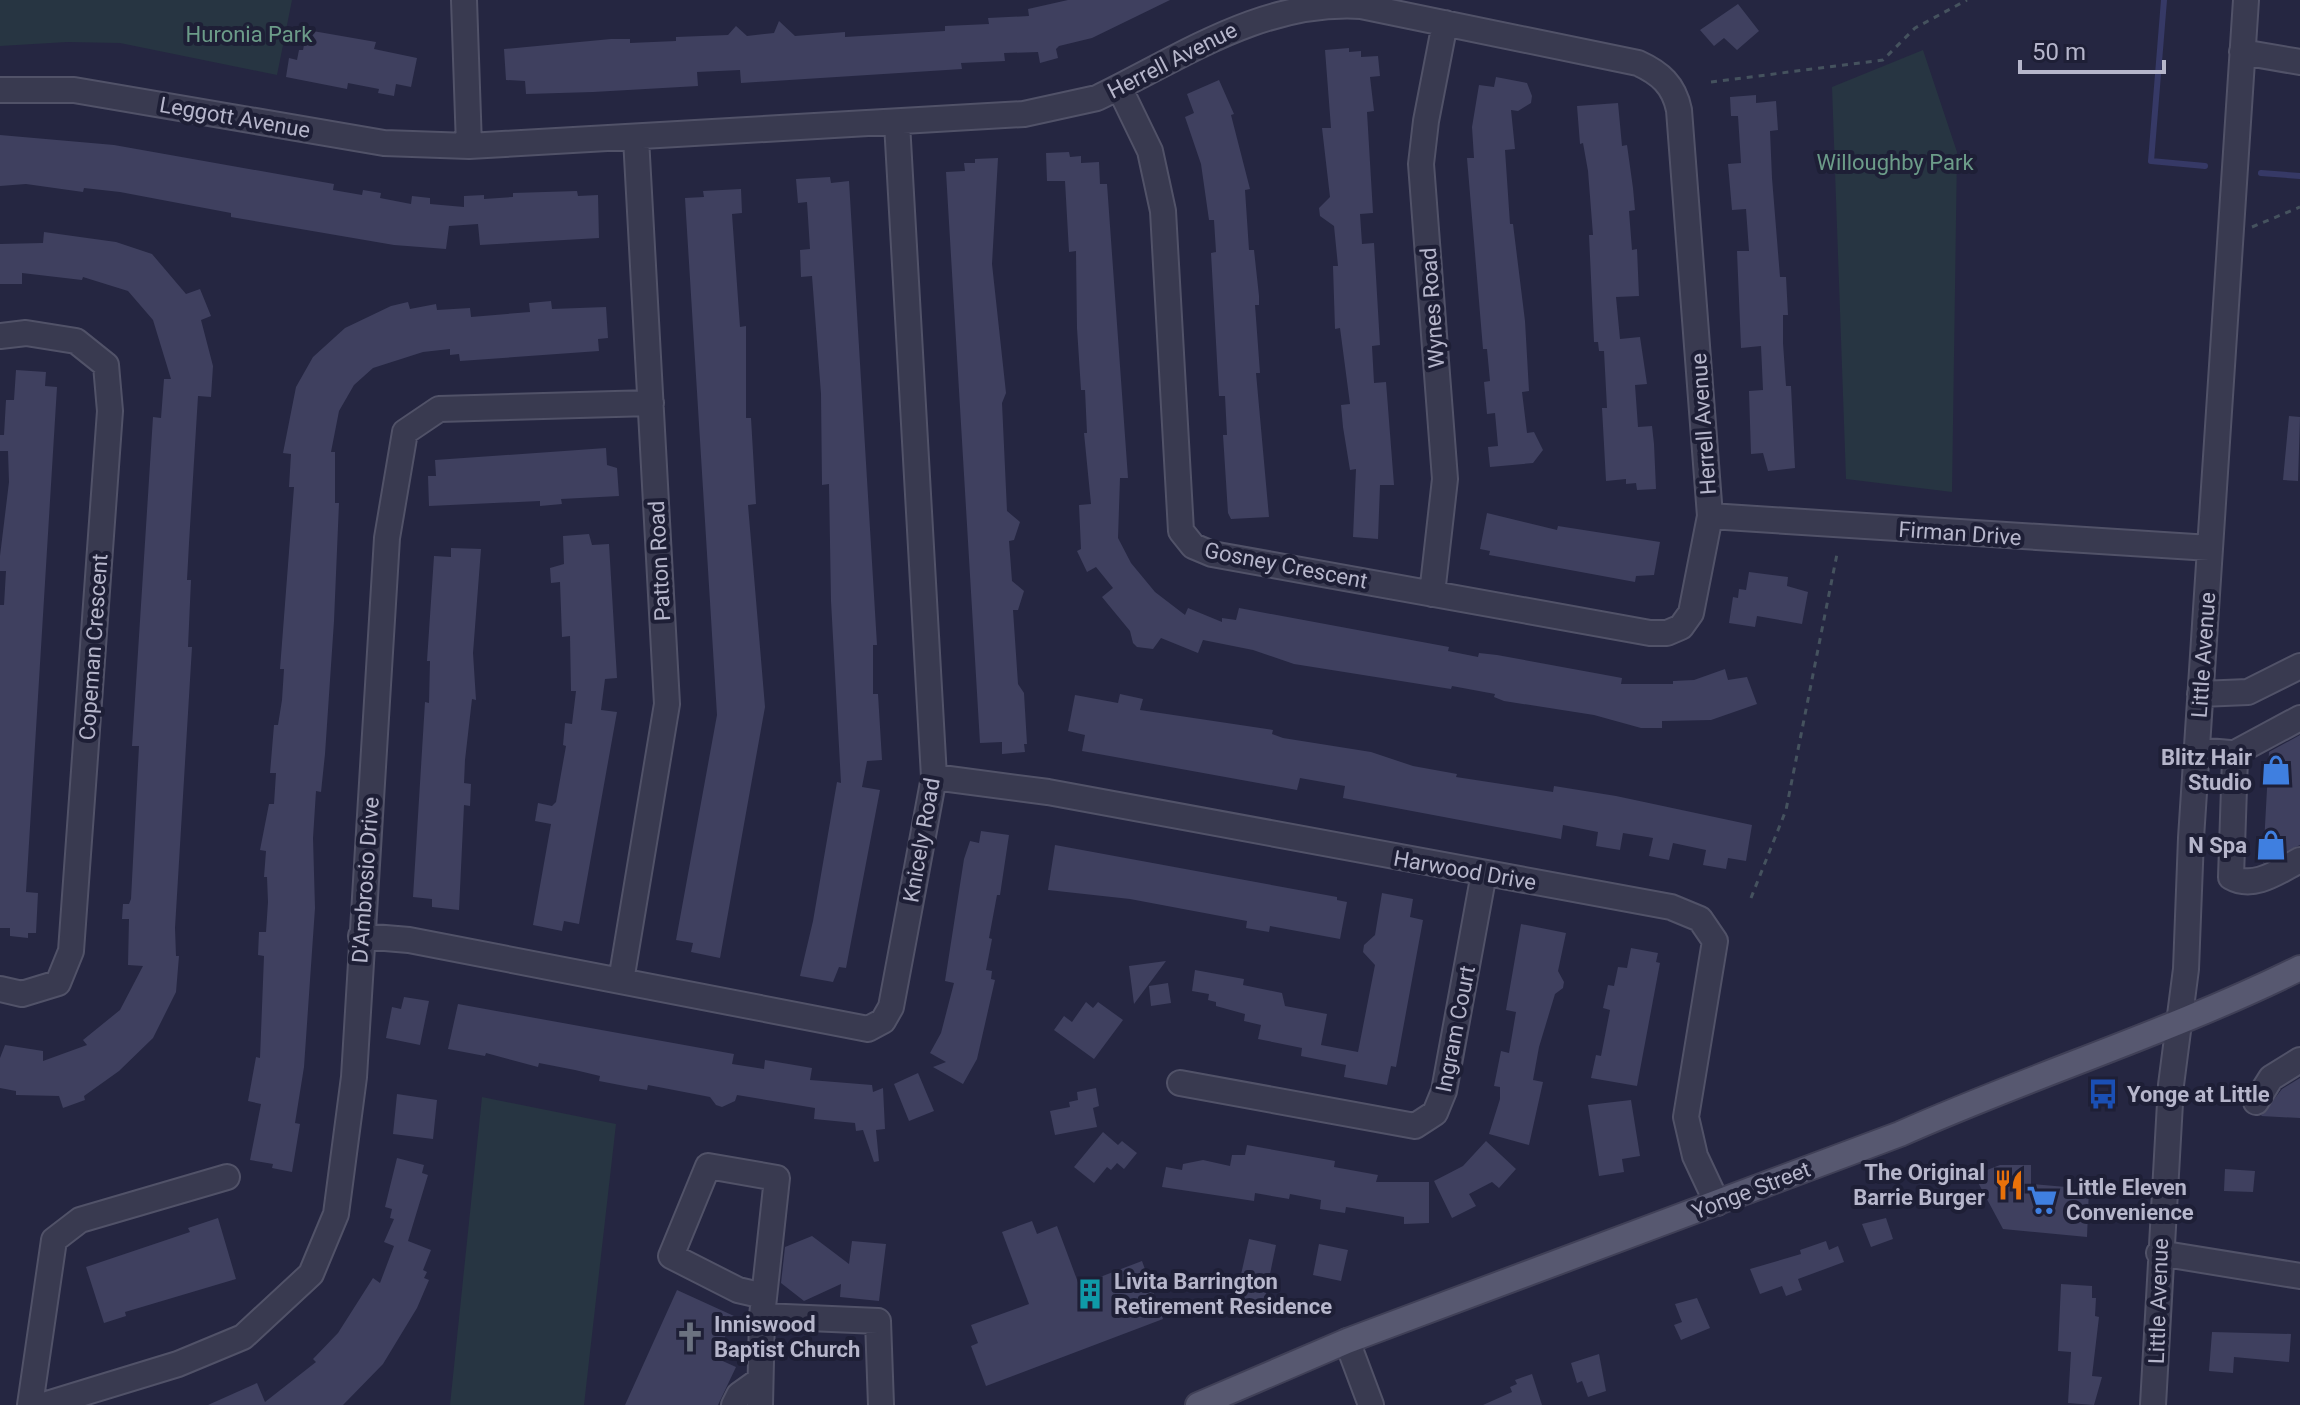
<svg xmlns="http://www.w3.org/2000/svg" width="2300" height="1405" font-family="Roboto,sans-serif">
<rect width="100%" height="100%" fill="#252641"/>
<path fill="#273542" d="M0 0H292L277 75 120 43 67 42 0 46Z
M1923 50 1957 152 1952 492 1846 479 1832 87Z
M482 1097 616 1124 584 1405H450Z"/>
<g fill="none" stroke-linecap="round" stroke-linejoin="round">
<path stroke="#363966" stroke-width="6" d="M2164 0 2151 161 2205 166
M2261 173 2300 176"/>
</g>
<path fill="#3f405f" d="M1068 0H1170L1092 38 1059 46 1056 49 1058 58 1040 63 1038 52 1004 53 1005 61 961 63 962 69 741 83 740 70 697 72 698 86 593 92 526 94 525 81 506 80 504 49 611 39H630V43L676 41V37L728 35 736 26 747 36 774 33 779 21 795 36 845 32V37L945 31V26L989 24 988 18 1029 16 1028 9Z
M1738 4 1759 31 1737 50 1724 38 1714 46 1700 30Z
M307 30 376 42 374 49 417 58 411 87 396 84 394 96 378 93 379 89 348 83 347 89 286 77 289 58 297 60 299 50H303Z
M1349 48V52L1361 51V57L1378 56 1380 76 1370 77 1374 111 1367 112 1373 213 1360 214 1362 244 1374 243 1380 345 1372 346 1374 383 1386 382 1394 485H1380L1378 539 1353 537 1356 469 1350 470 1343 427 1341 405 1350 404 1340 328 1335 329 1333 266H1338L1334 226 1320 216 1319 208 1330 197 1322 128H1331L1325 50Z
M1496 77 1527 83 1532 96 1531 103 1518 111 1511 110 1515 149 1505 150 1510 224H1513L1525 321 1529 391 1522 392 1527 433 1534 432 1543 450 1533 463 1490 467 1488 447 1498 446 1495 413 1487 414 1484 382 1490 381 1487 349H1483L1467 158H1474L1472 127 1479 85 1494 87Z
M1219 80 1234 114 1231 115 1250 189 1245 190 1249 250H1254L1259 296V305H1255L1260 373H1256L1269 517 1231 519 1228 513 1223 435H1227L1225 396H1219L1211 253 1216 252 1214 220H1209L1201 164 1185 117 1194 113 1187 94Z
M1756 95V103L1776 101 1778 130 1770 131 1772 178 1780 277H1786L1788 315H1783V343L1786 386H1791L1795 468 1768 471 1763 453 1751 454 1749 391 1763 390 1761 346 1741 348 1737 251H1749L1746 209 1732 210 1728 164 1741 163 1738 116H1731L1730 97Z
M1618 103 1622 146 1627 145 1633 188 1635 210 1629 211 1632 250 1637 249 1639 296 1616 297 1620 339 1640 337 1647 384 1635 385 1638 427 1652 426 1654 444 1656 489 1637 490 1636 483 1626 484V479L1606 481 1602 408H1607L1604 351H1599L1598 342H1594L1589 235H1593L1588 171 1583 143 1580 144 1577 106Z
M0 135 114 145 334 184 333 190 362 195 363 190 381 193 380 198 411 204 412 196 430 198V204L464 207V196L484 195V199L513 197V193L577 191 578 196 598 195 599 238 480 245 478 224 449 226 446 249 394 245 231 217V213L120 192 84 188 83 192 26 184 0 186Z
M1069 152 1070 157 1081 156V163L1099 162 1100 184H1107L1128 478H1120L1118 538 1131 563 1155 592 1185 615 1188 608 1222 622V618L1236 620 1239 608 1449 647 1448 651 1478 657 1479 653 1497 655 1622 678 1621 684H1673V681L1694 680 1725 669 1728 680 1747 677 1757 704 1711 720 1662 721V728H1641L1594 715 1504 701 1494 697 1495 694 1452 686 1451 689 1294 664 1253 650 1203 640 1198 653 1161 638 1153 649 1137 647 1133 643 1130 631 1102 597 1113 588 1096 567 1087 572 1077 551 1081 549 1079 505 1091 504 1084 433H1087L1085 390H1081L1077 328 1076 251 1069 252 1065 181H1047L1046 153Z
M998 158 992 264 1006 393 1002 403 1007 511 1020 522 1014 540 1009 541 1012 581 1024 591 1018 610H1013L1018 684 1024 693 1027 744H1024L1025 752 1002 754V742L980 743 946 172 965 171 964 163H975V159Z
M830 177 831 183 849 181 877 645H873V694H878L882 760 867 761 862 787 880 790 846 968 839 967 833 982 800 976 813 921 837 782 841 783 831 601 829 484 822 485 821 394 812 276 801 277 800 250 810 249 807 202 798 203 796 179Z
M741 189 742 213 732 214 740 327 746 326V418H751L756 504 748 505 765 707 720 958 691 952 693 943 676 940 717 715 685 198 704 197 703 191Z
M44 232 116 242 152 254 186 294 200 289 211 316 201 320 213 366 211 397 198 396 189 543 187 580H191L188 647H192L175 928 176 956H179L176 992 153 1038 119 1071 84 1096 85 1100 63 1108 59 1096 16 1095V1091L0 1088V1058L5 1045 43 1051V1061L87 1045 83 1040 120 1010 143 966 128 965 129 919H122L123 904H129L131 899 139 746H132L153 417 161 418 164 379H171L153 320 128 291 83 277 82 280 22 273V284H0V244L43 243Z
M551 301 552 309 606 307 608 338 598 339 599 351 460 361 459 354 450 355V349L423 352 373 368 354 385 339 411 331 452H335V503H339L334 621 325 754 321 792 316 791 313 838 315 908 304 1067 295 1123 300 1124 292 1172 272 1168 273 1164 250 1160 261 1104 248 1101 256 1057 260 1058 264 956 258 955 259 932H266L268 902 267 877H264L266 851 260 850 269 804H274L276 773H270L274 725H278L282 700 284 669H280L294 487H289L291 454 283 453 296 387 313 357 345 328 391 306 408 302 410 309 436 304 437 310 470 308 471 317 530 312 529 303Z
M16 370 46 372 45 386 57 387 26 892 38 893 36 933H28V938L10 936V928H0V605H4L6 571H0V556L9 482 8 451H0V435H4L6 400H14Z
M2289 416 2300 417 2298 481 2283 480Z
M606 448 607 465 617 468 619 496 561 499 562 504 540 506V501L429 506 428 476H436L435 460Z
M1487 513 1557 530 1558 526 1660 542 1654 575 1636 576 1635 582 1489 555 1490 551 1480 549Z
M589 534 592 545 609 544 617 678 605 679 601 710 617 712 579 924 564 921 562 931 533 925 551 824 535 821 538 803 552 806 556 802 566 746 563 745 565 723 572 724 576 691H571L570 636 562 637 560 582 551 583 550 568 564 564 563 536Z
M451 548 481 549 473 653 476 700 472 699 465 760 464 783 471 784 470 806 464 805 459 910 432 907V899L413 897 425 702 429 703 430 661H427L434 556 451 557Z
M1749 572 1788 577 1787 586 1808 592 1802 624 1757 616 1755 627 1729 623 1733 597 1738 598 1739 589 1746 590Z
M1120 694 1143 699 1140 710 1273 730 1272 734 1283 738 1371 752 1413 766 1457 774 1456 777 1553 792 1554 786 1616 796 1752 825 1746 861 1728 858 1726 869 1703 865 1706 850 1673 843 1669 860 1649 856 1653 838 1623 833 1620 850 1596 846 1598 832 1563 825 1561 839 1343 798 1345 786 1300 778 1297 790 1082 751 1085 735 1068 731 1075 695 1118 703Z
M2300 735V845L2263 863 2269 752Z
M981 831 1009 835 1000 895H997L989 938 992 939 986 970 992 971 991 979 995 980 977 1059 963 1084 933 1067 946 1062 930 1053 941 1033 954 983 945 981 964 859 970 841 979 843Z
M1055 845 1337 897V900L1347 902 1340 939 1270 926 1269 932 1246 928 1247 921 1130 899 1048 890Z
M1382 893 1413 899 1410 917 1423 920 1396 1067 1391 1066 1387 1085 1344 1077 1346 1065 1301 1056 1302 1048 1258 1039 1261 1025 1244 1021 1245 1014 1216 1006V1002L1208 1000 1209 994 1192 991 1195 970 1244 979 1243 985 1282 993 1285 1006 1327 1014 1321 1045 1358 1052 1375 965 1363 952 1364 945 1375 935Z
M1521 924 1566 933 1558 971 1564 982 1563 988 1555 994 1539 1047 1533 1080 1543 1082 1529 1145 1489 1134 1500 1099V1087L1494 1086 1501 1051 1509 1053 1516 1012 1506 1010Z
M1631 948 1658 953 1656 962 1660 963 1637 1086 1591 1078 1596 1055 1601 1056 1610 1010 1603 1008 1608 985 1614 986 1618 967 1627 968Z
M1166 961 1134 1004 1129 966Z
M1168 983 1171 1003 1151 1006 1149 986Z
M404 997 429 1001 420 1045 386 1038 392 1007 401 1009Z
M1086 1002 1093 1008 1098 1002 1123 1020 1094 1059 1054 1030 1064 1016 1072 1022Z
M458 1004 734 1054 732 1064 764 1069 765 1060 812 1068 810 1080 872 1085 873 1092 883 1088 885 1129 876 1130 879 1161 874 1162 863 1130 856 1131 855 1123 814 1119 815 1108 737 1095 735 1101 722 1107 716 1105 710 1097 648 1085 647 1090 630 1087 599 1081 600 1076 575 1070 539 1063 538 1067 486 1053 485 1056 448 1049Z
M918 1073 934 1111 909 1121 894 1084Z
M2300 1078V1118L2261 1116 2282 1089Z
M1096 1088 1099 1106 1093 1108 1097 1127 1055 1135 1050 1111 1070 1107 1069 1102 1078 1100 1077 1092Z
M397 1094 437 1100 433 1139 393 1134Z
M1631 1100 1640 1156 1622 1159 1624 1172 1599 1176 1588 1105Z
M1103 1132 1118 1145 1122 1141 1137 1153 1124 1169 1117 1163 1111 1170 1107 1167 1094 1183 1074 1167Z
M1486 1141 1516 1169 1499 1188 1492 1182 1469 1194 1476 1206 1452 1218 1434 1181 1463 1166Z
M1247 1145 1335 1161 1334 1167 1378 1175 1376 1182H1429V1223L1404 1224V1217L1346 1207 1345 1213 1320 1209 1321 1200 1290 1194 1289 1199 1255 1193 1254 1201 1162 1187 1166 1167 1182 1170 1183 1164 1203 1160 1230 1166 1232 1155H1245Z
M397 1158 424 1165 422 1173 428 1175 408 1241 431 1250 423 1270 427 1272 424 1278 429 1280 417 1308 383 1364 343 1405H208L257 1383 265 1402 316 1362 313 1359 338 1333 373 1278 380 1283 394 1246 384 1242 394 1219 390 1218 392 1209 385 1207Z
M2000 1165H2031V1184L2089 1189 2087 1237 2003 1229 1974 1175Z
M2225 1169 2255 1171 2253 1192 2224 1191Z
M218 1218 236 1279 125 1312 126 1316 104 1323 86 1267 190 1232 188 1228Z
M1886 1218 1893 1239 1871 1247 1862 1224Z
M1032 1221 1037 1234 1057 1226 1079 1285 1142 1261 1163 1319 986 1386 971 1346 978 1343 971 1325 1029 1304 1002 1232Z
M812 1236 849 1264 852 1241 886 1244 879 1301 840 1297 841 1284 804 1301 781 1283 785 1247Z
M1249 1239 1276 1245 1264 1303 1236 1297Z
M1826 1241 1829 1250 1838 1246 1844 1262 1798 1279 1802 1290 1786 1296 1782 1286 1760 1294 1750 1269 1801 1254 1800 1250Z
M1319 1244 1348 1250 1341 1281 1313 1275Z
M2061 1284 2092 1286V1298H2096L2095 1316 2099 1317 2092 1376 2102 1377 2094 1405 2068 1403 2071 1352 2058 1351Z
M677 1290 734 1316 716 1358 736 1367 718 1405H625Z
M1697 1298 1710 1328 1681 1340 1674 1325 1682 1322 1675 1304Z
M2212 1332 2291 1334 2289 1362 2234 1357 2233 1373 2209 1371Z
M1599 1354 1606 1391 1588 1397 1582 1381 1577 1383 1571 1363Z
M1532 1374 1542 1405H1483L1512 1392 1510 1387 1517 1384 1515 1380Z"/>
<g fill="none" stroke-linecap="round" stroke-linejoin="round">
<g stroke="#515268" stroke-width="28">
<path id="minor" d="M464 0 469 146
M2242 52 2300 62
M0 90H74L384 143 469 146 1024 114 1097 98C1182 57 1262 0 1361 6L1638 63C1660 73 1674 85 1679 110L1710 516 1691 613 1681 627 1667 633H1650L1212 554 1193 546 1181 531 1163 211 1150 151 1119 87
M0 336 26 333 76 341 106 365 110 411 71 951 58 983 22 994 0 989
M1710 516 2210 548
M1432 594 1445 479 1421 164 1426 121 1445 23
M2200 694 2248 692 2300 666
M2196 750 2230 753 2235 758 2231 877C2254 890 2279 871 2300 860
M2233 754 2300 718
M934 777 1048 792 1671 907 1700 919 1715 941 1686 1117 1695 1156 1717 1203
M361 936 409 940 868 1029 883 1021 891 1007 934 777 897 123
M621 981 667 704 636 138
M1180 1083 1415 1126 1435 1113 1444 1091 1484 873
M2256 1102 2271 1078 2300 1060
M2159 1253 2300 1276
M762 1316 777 1178 708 1166 671 1256 738 1290 764 1296
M1347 1341 1371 1405
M30 1405 54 1240 80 1220 227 1177
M44 1405 178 1364 243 1337 311 1274 336 1214 354 1077 387 538 405 432 439 409 651 403
M734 1405 739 1395 760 1380
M760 1405 762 1316 878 1321 881 1405
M2153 1405 2171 1085 2186 969 2191 838 2246 0"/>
</g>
<g stroke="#404057" stroke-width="28">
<path id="major" d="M1198 1405 1347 1341 1900 1134C2032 1075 2171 1032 2300 968"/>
</g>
<path stroke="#45525e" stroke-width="3" stroke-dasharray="6 6" stroke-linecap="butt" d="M1711 82 1883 60 1915 28 1967 0
M2252 227 2300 207
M1751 898 1786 810 1837 554"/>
<use href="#minor" stroke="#393a50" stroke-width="24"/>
<use href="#major" stroke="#575870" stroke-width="24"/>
</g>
<defs>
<g id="shop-bare" transform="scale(2.4)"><path d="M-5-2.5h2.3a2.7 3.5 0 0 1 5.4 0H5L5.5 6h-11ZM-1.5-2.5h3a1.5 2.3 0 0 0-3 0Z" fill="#3f7fe0" stroke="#1e1f36" stroke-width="2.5" paint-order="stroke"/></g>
<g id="bus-bare" transform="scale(2.4)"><path d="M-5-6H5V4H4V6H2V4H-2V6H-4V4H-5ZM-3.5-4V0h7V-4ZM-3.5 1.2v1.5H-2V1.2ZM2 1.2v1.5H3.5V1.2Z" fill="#1a4fb4" stroke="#1e1f36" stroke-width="2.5" paint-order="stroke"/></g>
<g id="restaurant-bare" transform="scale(2.4)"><path d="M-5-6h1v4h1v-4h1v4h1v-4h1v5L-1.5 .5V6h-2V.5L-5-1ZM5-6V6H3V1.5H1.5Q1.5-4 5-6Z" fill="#e8710a" stroke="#1e1f36" stroke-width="2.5" paint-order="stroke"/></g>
<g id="supermarket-bare" transform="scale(2.4)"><path d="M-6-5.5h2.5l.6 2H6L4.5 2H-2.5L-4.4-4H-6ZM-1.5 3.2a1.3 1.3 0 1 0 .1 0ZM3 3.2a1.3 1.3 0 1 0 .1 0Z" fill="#3f7fe0" stroke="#1e1f36" stroke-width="2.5" paint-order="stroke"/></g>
<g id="building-bare" transform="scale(2.4)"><path d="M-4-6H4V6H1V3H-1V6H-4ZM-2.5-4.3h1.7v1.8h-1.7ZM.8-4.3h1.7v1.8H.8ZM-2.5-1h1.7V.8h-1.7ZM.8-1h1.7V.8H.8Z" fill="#0f9aa8" stroke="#1e1f36" stroke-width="2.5" paint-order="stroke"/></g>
<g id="church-bare" transform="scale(2.4)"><path d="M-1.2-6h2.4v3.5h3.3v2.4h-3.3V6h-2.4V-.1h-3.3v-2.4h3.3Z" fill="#6b7280" stroke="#1e1f36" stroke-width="2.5" paint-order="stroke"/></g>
</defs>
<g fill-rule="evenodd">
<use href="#shop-bare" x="2276" y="770"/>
<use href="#shop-bare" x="2271" y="845"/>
<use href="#bus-bare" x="2103" y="1094"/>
<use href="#restaurant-bare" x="2009" y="1185"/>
<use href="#supermarket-bare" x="2042" y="1200"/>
<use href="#building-bare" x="1090" y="1294"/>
<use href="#church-bare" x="690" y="1337"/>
</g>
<g text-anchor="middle" stroke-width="8" stroke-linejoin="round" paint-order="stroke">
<g font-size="22" fill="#6c9c89" stroke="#1e1f36">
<text x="249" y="42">Huronia Park</text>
<text x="1895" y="170">Willoughby Park</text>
</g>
<g font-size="22" fill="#b6b6cb" stroke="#1e1f36">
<text transform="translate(1172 60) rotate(-27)" y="8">Herrell Avenue</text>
<text transform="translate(235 117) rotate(10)" y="8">Leggott Avenue</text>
<text transform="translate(1432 308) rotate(-94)" y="8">Wynes Road</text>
<text transform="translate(1703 424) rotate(-94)" y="8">Herrell Avenue</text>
<text transform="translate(1960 533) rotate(4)" y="8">Firman Drive</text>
<text transform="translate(659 561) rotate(-93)" y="8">Patton Road</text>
<text transform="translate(1286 565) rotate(11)" y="8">Gosney Crescent</text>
<text transform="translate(93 647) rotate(-86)" y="8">Copeman Crescent</text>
<text transform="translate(2203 655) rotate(-86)" y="8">Little Avenue</text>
<text transform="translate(921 840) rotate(-80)" y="8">Knicely Road</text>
<text transform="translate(1465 870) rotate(10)" y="8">Harwood Drive</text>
<text transform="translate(365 880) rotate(-86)" y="8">D'Ambrosio Drive</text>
<text transform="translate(1455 1029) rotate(-79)" y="8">Ingram Court</text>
<text transform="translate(1751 1190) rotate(-21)" y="8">Yonge Street</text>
<text transform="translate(2158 1301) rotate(-88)" y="8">Little Avenue</text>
</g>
<g font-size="22" font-weight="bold" fill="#b6b6cb" stroke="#1e1f36" text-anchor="start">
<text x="2252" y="765" text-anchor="end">Blitz Hair<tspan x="2252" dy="25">Studio</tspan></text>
<text x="2247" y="853" text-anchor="end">N Spa</text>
<text x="2127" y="1102">Yonge at Little</text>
<text x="1985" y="1180" text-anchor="end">The Original<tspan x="1985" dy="25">Barrie Burger</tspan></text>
<text x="2066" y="1195">Little Eleven<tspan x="2066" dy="25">Convenience</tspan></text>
<text x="1114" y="1289">Livita Barrington<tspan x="1114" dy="25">Retirement Residence</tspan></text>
<text x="714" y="1332">Inniswood<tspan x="714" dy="25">Baptist Church</tspan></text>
</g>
</g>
<path d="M2020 60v12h144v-12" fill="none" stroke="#b6b6cb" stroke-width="4"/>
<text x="2032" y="60" font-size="24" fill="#b6b6cb" stroke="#1e1f36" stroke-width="6" paint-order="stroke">50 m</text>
</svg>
